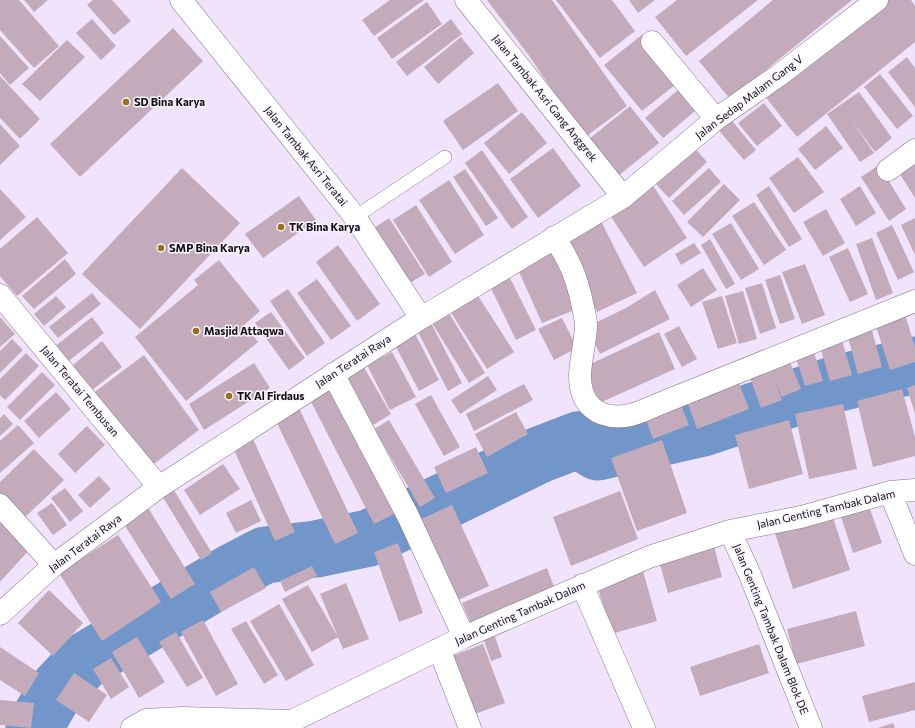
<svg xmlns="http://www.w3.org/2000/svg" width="915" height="728" font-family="Commissioner,sans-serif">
<rect width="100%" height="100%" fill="#f0e3fb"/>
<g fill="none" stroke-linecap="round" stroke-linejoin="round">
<path stroke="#7296ca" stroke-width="57" d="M34 728 55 692 83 662 234 571 265 555 316 549 369 538 539 455 578 440 598 452 703 428 839 383 915 365"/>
</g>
<path fill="#c3abbc" d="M0 0H19L59 46 34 68 0 30Z
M24 0H48L34 12Z
M93 0H112L131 21 114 35 87 5Z
M390 0H424L374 36 362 20Z
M487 0H552L627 106 584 138 530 57Z
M556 0H612L635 31 600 58Z
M629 0H655L638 13Z
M677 0H758L686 56 655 17Z
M773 0H852L730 99 699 61Z
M883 0H911L915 6V42L797 137 764 95Z
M427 2 442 24 392 59 377 38Z
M92 19 116 46 101 60 76 33Z
M451 19 462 34 407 76 396 62Z
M173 28 203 61 80 177 50 144Z
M643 34 680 81 642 111 604 65Z
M0 36 29 68 10 85 0 73Z
M461 37 474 53 438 84 424 67Z
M67 40 85 57 40 101 22 84Z
M907 57 915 68V107L888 72Z
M880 74 913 116 897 129 864 87Z
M0 76 40 119 20 139 0 118Z
M498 83 518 111 463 150 443 121Z
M684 85 701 106 663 138 645 118Z
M859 92 892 138 875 152 851 120 874 153 860 162 827 114Z
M764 103 782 126 757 146 738 123Z
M630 106 659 143 618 176 589 139Z
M522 112 547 143 509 174 484 143Z
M728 116 756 150 744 160 715 126Z
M0 124 20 146 0 165Z
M826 126 843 148 815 170 798 149Z
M693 146 707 162 669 198 655 183Z
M553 148 581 186 538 218 510 179Z
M482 150 528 217 512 229 465 163Z
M915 156V198L896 168Z
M798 157 824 192 794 213 769 178Z
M879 165 906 209 889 221 861 177Z
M182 168 240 223 140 329 82 274Z
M709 168 721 182 684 215 672 201Z
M465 169 498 218 486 226 453 177Z
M449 180 484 235 455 254 419 200Z
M650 181 687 238 644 267 606 209Z
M724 184 740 200 703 237 687 222Z
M769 186 802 239 789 247 756 195Z
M860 186 876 213 856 226 840 199Z
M0 189 26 217 0 240Z
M299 196 316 220 263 258 245 234Z
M754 202 786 250 764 265 732 216Z
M416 205 452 262 429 277 393 220Z
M826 209 845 243 823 256 803 222Z
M37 217 68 253 17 296 0 276V249Z
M389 218 425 274 405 286 370 231Z
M915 218V255L901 225Z
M601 221 637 293 597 312 565 240Z
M731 223 759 269 741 280 712 234Z
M892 225 914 272 898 280 876 233Z
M872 238 893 293 876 300 856 244Z
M710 239 735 284 726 289 701 245Z
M694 243 701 253 681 265 675 254Z
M338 245 380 304 357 321 316 262Z
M550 248 577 309 542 323 515 263Z
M848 248 868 294 850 302 829 257Z
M65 259 76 274 34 309 22 296Z
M219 260 260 311 244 325 258 342 186 401 135 337 198 285 194 280Z
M805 264 825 315 802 324 782 272Z
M703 268 717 290 691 307 677 285Z
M507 272 536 330 516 340 488 282Z
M780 275 795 319 780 324 765 280Z
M317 279 351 326 331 340 297 293Z
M762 283 776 328 760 334 745 288Z
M288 289 325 343 307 356 270 301Z
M655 290 670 319 600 354 587 327 626 308Z
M475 291 514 352 487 369 448 308Z
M743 291 757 339 739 344 725 296Z
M92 293 101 304 58 338 49 327Z
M56 296 66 307 44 326 34 314Z
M722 296 737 343 718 349 702 302Z
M446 308 485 373 469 383 429 318Z
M904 311 915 347V362L890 370 874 320Z
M271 312 305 358 289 370 255 323Z
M0 317 15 334 0 347Z
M92 317 104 333 65 364 53 348Z
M562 318 577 348 554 360 538 329Z
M430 321 462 383 448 391 416 328Z
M870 323 882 367 858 374 846 330Z
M679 326 697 359 682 367 664 334Z
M413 330 439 380 419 391 393 341Z
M659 332 675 369 595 405 582 368Z
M12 339 23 350 0 373V351Z
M842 340 852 375 830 381 820 346Z
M102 341 122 367 92 390 73 365Z
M813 349 823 381 805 386 795 355Z
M392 352 416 397 390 410 367 365Z
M26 353 39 366 5 400 0 395V379Z
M144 355 199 430 147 469 92 394Z
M788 357 801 389 782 397 775 380 782 400 761 408 748 372Z
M254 363 270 388 204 430 189 404Z
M362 364 391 414 373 425 343 375Z
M42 372 55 385 20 420 7 407Z
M488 376 497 390 460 414 451 400Z
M737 378 749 409 697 429 686 398Z
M329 383 396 513 374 524 307 394Z
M524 384 533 400 474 431 466 414Z
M915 385V414L907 388Z
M902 389 915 437V456L873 467 857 401Z
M56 392 71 409 39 438 24 421Z
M431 395 460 447 444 456 415 404Z
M679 400 689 425 653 439 644 414Z
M843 404 857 469 809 479 795 414Z
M299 408 358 533 335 544 275 419Z
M516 412 528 434 487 457 475 434Z
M4 414 13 424 0 436V418Z
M389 420 435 498 420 507 374 429Z
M789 420 803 474 749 489 735 435Z
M18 425 34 443 0 473V441Z
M87 426 105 445 75 473 58 454Z
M250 432 295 532 275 541 230 441Z
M662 440 687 513 637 531 611 458Z
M476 447 488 473 446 493 434 467Z
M34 449 64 480 19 523 0 503V482Z
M223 464 240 489 200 515 184 490Z
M99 476 111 489 90 508 78 495Z
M172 487 212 553 201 560 161 494Z
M65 488 83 511 70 522 51 498Z
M620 491 638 539 571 566 553 517Z
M251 500 261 521 236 533 226 513Z
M867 501 882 543 853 553 839 511Z
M52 503 67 525 53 535 37 513Z
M452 505 489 586 456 601 419 520Z
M147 506 195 584 171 599 122 521Z
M831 511 850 570 793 589 774 530Z
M0 522 30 549 0 582Z
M118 535 161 602 102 641 59 573Z
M713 542 722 577 668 593 658 557Z
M398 543 423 613 399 622 374 552Z
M312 566 317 576 285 592 280 581Z
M254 567 266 588 221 612 210 592Z
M547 568 556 592 472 626 462 603Z
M643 571 657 621 611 634 597 584Z
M346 583 369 639 343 649 320 594Z
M308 585 338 637 312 652 282 599Z
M49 590 83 623 53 656 18 623Z
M279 604 314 665 286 681 250 621Z
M856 611 865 646 796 664 787 629Z
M203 620 238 684 216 696 181 632Z
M246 621 278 675 264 684 231 629Z
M492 628 502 657 491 661 481 631Z
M176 632 203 678 187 687 159 642Z
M137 637 165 682 139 698 112 652Z
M483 644 505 703 475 714 452 656Z
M759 644 769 673 700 696 690 667Z
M0 647 39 673 25 696 0 680Z
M111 658 129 687 111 699 93 669Z
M74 673 107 695 89 722 56 700Z
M915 682V710L869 722 862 696Z
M0 700 34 703 31 728 0 725Z
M893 723 895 728H878Z"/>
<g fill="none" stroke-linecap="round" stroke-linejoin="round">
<g stroke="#83778d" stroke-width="14">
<path id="lane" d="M355 217 445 157"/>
</g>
<g stroke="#83778d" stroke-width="23">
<path id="street" d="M181 0 355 217 421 318
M466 0 623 197
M652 42 716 119
M888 170 915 150
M554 237C571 263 577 278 583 307 584 313 586 319 586 325 586 340 580 361 580 376 580 404 597 419 625 416 636 415 649 408 659 404L915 301
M0 295 159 487
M333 374 408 516 464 637
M890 492 915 554
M0 505 54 565
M730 531 750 575 811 728
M582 585 644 728
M0 614 54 565 159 487 421 318 623 197 716 119 778 76 877 0
M439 649 470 728
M132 728 146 720 182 718 292 721 464 637 649 557 730 531 801 517 890 492 915 490"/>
</g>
<use href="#lane" stroke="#fff" stroke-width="13"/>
<use href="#street" stroke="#fff" stroke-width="22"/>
</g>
<g fill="#99711d" stroke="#f9f4fd" stroke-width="1.5">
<circle cx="126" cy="102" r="4"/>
<circle cx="281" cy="227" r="4"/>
<circle cx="161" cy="248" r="4"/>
<circle cx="196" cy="331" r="4"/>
<circle cx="229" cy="396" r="4"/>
</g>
<g text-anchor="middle" stroke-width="3" stroke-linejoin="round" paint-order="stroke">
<g font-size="11" fill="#151018" stroke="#f9f4fd">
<text transform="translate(749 97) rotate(-37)" y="4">Jalan Sedap Malam Gang V</text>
<text transform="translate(545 98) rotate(51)" y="4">Jalan Tambak Asri Gang Anggrek</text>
<text transform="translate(306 156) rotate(51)" y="4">Jalan Tambak Asri Teratai</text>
<text transform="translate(353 361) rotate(-33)" y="4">Jalan Teratai Raya</text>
<text transform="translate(80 391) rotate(50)" y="4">Jalan Teratai Tembusan</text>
<text transform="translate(826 509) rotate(-13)" y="4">Jalan Genting Tambak Dalam</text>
<text transform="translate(85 543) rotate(-37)" y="4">Jalan Teratai Raya</text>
<text transform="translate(520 613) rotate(-24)" y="4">Jalan Genting Tambak Dalam</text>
<text transform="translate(771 629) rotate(68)" y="4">Jalan Genting Tambak Dalam Blok DE</text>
</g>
<g font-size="11" font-weight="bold" fill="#151018" stroke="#f9f4fd" text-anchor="start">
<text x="134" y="106">SD Bina Karya</text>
<text x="289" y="231">TK Bina Karya</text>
<text x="169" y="252">SMP Bina Karya</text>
<text x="204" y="335">Masjid Attaqwa</text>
<text x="237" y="400">TK Al Firdaus</text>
</g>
</g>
</svg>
